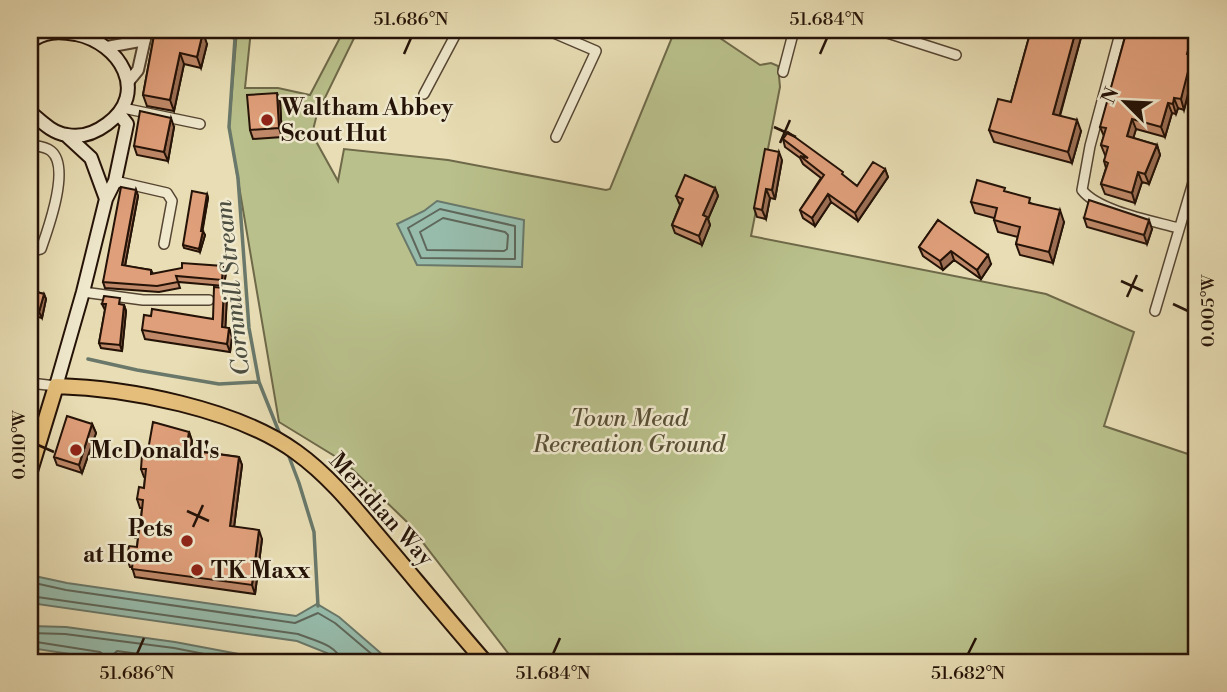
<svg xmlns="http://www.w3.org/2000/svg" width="1227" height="692" font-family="'Libre Bodoni',serif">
<rect width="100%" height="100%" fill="#e8ddb4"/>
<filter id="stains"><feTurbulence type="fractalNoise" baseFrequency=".00286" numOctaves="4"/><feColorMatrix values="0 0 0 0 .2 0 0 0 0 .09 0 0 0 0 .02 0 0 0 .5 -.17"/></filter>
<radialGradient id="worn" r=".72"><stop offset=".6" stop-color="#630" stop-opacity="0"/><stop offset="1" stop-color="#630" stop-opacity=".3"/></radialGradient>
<path fill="#b9c08b" stroke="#6e6949" stroke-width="2" d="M237 30H251L245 88H278L310 95 344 30H358L317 114 312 134 338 181 344 149 448 160 606 190 610 189 675 30H708L760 65 771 63 778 66 780 87 751 236 1046 294 1134 332 1104 426 1197 457V662H515L407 522 346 463 279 422 229 127Z"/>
<path fill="#97bcac" stroke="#69786a" stroke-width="2" d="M437 201 524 220 522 267 417 265 397 224 424 211Z
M30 575 67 583 296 616 317 604 339 617 391 662H337L327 653 297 641 30 603Z
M30 626 66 627 175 642 244 655 308 662H123L30 648Z"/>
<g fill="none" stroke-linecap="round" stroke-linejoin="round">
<path stroke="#5e675a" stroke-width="2" d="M440 209 515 226V259L421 258 408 228Z
M443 218 505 232 508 235 507 249 504 251 427 250 420 232Z
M30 582 66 590 295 623 318 613 335 623 381 662
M30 596 298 634C312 640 339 645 341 662
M30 633 65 634 174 648 245 662
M30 641 100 652 105 656 106 662
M115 662 114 654 117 651 199 662"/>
<path stroke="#69786a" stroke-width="3.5" d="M197 30 235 38
M238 30 235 38 229 127 238 178 249 328 259 382 281 437
M88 359 137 370 219 384 258 382
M288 454 299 483 314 532 318 606"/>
<g stroke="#554532" stroke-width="12">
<path id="minor" d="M547 30 596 51 556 137
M878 30 956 55
M1121 30 1090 146 1082 190C1098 211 1153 221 1178 228
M783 72 794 30
M424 94 458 30
M123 108 200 124
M30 145C37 146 45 146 51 151 71 167 48 229 41 249L30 252
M115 181 167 193 172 201 164 244
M83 292 143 300H209
M1155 311 1197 169
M30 383 56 386"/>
</g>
<g stroke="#554532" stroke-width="14">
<path id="tertiary" d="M107 47 145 40
M129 81 138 70 147 30"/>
</g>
<g stroke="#241207" stroke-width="16">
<path id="secondary" d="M30 42C44 31 58 31 76 34 120 43 150 93 107 124 95 133 82 138 67 135 52 133 41 121 30 112
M66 135 91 158 106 199
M56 386 83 292 106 199 115 181 127 124 120 115"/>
</g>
<g stroke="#241207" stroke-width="18">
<path id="primary" d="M30 471 56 386C128 388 237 409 296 452 331 477 357 511 385 544 418 583 451 623 485 662"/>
</g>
<use href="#minor" stroke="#f0e9ce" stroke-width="9"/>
<use href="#tertiary" stroke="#f0e9ce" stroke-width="10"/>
<use href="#secondary" stroke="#f0e9ce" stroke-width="12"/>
<use href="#primary" stroke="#e4be7a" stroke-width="14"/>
</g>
<path fill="#c08969" stroke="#241207" stroke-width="2" d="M155 30 207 44 201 68 184 64 174 111 147 106 143 95Z
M1031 30H1083L1060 116 1081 131 1072 163 994 142 989 130 1011 102Z
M1192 57 1195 66 1184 110 1178 108 1176 114 1172 113 1165 137 1136 129 1133 138 1157 145 1160 155 1149 184 1142 182 1135 203 1105 194 1101 184 1106 168 1104 161 1106 156 1105 155 1101 145 1104 136 1100 127Z
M280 101 282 137 253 139 250 130Z
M174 127 168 161 137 155 134 146Z
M783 139 845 177 857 186 885 169 888 177 858 221 831 202 815 226 803 218 800 210 821 178 803 164 800 158 785 147Z
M782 160 775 199 770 198 766 219 757 217 754 208Z
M715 188 718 196 708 219 710 225 702 245 675 233 672 225 680 205 676 196Z
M136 190 138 196 125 266 151 270 153 274 223 266 226 272 224 286 178 282 180 288 159 292 105 288 103 282Z
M1007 192 1032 204 1064 222 1053 263 1020 255 1016 244 1018 237 998 232 994 220V218L975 213 971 202Z
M207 194 208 198 202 231 205 235 200 252 184 248 183 245Z
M1084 218 1152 229 1147 244 1087 227Z
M938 220 991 264 981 279 954 260 943 270 923 256 919 247Z
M224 288 227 296 225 328H229L232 337 230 352 145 339 142 330 151 316 213 319Z
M30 290 44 294 46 299 42 318 30 315Z
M102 304 124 305 126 311 122 351 101 348 99 343 105 310Z
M92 424 96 433 82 473 57 465 54 457Z
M189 432 192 441 191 450 239 457 242 465 234 527 262 539 255 594 135 577 132 567H130L127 558 137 547 138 538H135L132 529 141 519 142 508H140L137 499 144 488 145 478 144 477 141 469 147 456Z"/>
<path fill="#9c6f55" stroke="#241207" stroke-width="2" d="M1076 30H1083L1057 125 1053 114Z
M1194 30H1197V41L1192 57 1195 66 1184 110 1181 99 1187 54Z
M203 32 207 44 201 68 197 57Z
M180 53 184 64 174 111 170 100Z
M277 93 280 101 282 137 279 128Z
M1174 98 1178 108 1176 114 1173 104Z
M1168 103 1172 113 1165 137 1161 127Z
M171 118 174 127 168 161 164 152Z
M1132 119 1136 129 1131 146 1127 136Z
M1077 120 1081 131 1072 163 1068 152Z
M1157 145 1160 155 1149 184 1145 174Z
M779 152 782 160 775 199 772 190Z
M885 169 888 177 858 221 855 213Z
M1138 172 1142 182 1135 203 1132 193Z
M715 188 718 196 708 219 710 225 702 245 699 236 703 215Z
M766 189 770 198 766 219 762 210Z
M136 190 138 196 124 271 122 265Z
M207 194 208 198 202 234 201 231Z
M828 194 831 202 815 226 812 218Z
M1060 210 1064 222 1053 263 1049 252Z
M1149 220 1152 229 1147 244 1144 235Z
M203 231 205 235 200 252 199 249Z
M951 251 954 260 943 270 940 261Z
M988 255 991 264 981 279 977 270Z
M223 266 226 272 224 286 222 280Z
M224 288 227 296 225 336 222 327Z
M44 294 46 299 42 318 39 312Z
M124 305 126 311 122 351 120 345Z
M229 328 232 337 230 352 227 344Z
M92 424 96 433 82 473 79 465Z
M189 432 192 441 189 458 186 450Z
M239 457 242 465 233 535 230 526Z
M259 530 262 539 255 594 252 585Z"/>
<path fill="#df9f7a" stroke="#241207" stroke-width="2" d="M155 30H191L203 32 197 57 180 53 170 100 143 95Z
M1031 30H1076L1053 114 1077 120 1068 152 989 130 998 99 1011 102Z
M1127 30H1194L1187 54 1192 56 1181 99 1174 98 1173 104 1168 103 1161 127 1132 119 1127 136 1157 145 1145 174 1138 172 1132 193 1101 184 1108 163 1104 161 1108 147 1101 145 1106 128 1100 127Z
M277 93 279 128 250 130 247 95Z
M140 111 171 118 164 152 134 146Z
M788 132 843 172 842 174 857 186 873 162 885 169 855 213 828 194 812 218 800 210 824 175 800 156 808 158 783 139Z
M765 149 779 152 772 190 766 189 762 210 754 208Z
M685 175 715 188 703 215 707 217 699 236 672 225 683 199 676 196Z
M977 180 1005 188 1004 191 1030 198 1029 203 1060 210 1049 252 1016 244 1020 227 994 220 997 208 971 202Z
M121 187 136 190 122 265 151 270V274L182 268V263L223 266 222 280 176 276 178 282 157 286 103 282Z
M192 191 207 194 201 231H203L199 249 183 245Z
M1089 200 1149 220 1144 235 1084 218Z
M938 220 988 255 977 270 951 251 940 261 919 247Z
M214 287 224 288 222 327 229 328 227 344 142 330 144 315 151 316 152 309 213 319Z
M30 290 44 294 39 312 30 310Z
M104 296 120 298 119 304 124 305 120 345 99 343 106 304H102Z
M67 416 92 424 79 465 54 457Z
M153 422 189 432 186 450 239 457 230 526 259 530 252 585 132 569 133 559 127 558 129 546 137 547 139 530 132 529 134 518 141 519 143 500 137 499 139 487 144 488 146 469H141L142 455 147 456Z
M30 656 48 659 47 662H30Z"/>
<path fill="none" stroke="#241207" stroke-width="2.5" d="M404 54 411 38M820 54 827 38M774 127 796 137M780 143 790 120M1121 281 1143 291M1127 297 1137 275M1173 304 1188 311M38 445 54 452M187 511 209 521M193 527 203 505M137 654 144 638M553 654 560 638M968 654 976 638"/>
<g fill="#8f2418" stroke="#f0e9ce" stroke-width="2.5">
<circle cx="267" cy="120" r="7"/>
<circle cx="76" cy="450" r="7"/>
<circle cx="187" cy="541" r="7"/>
<circle cx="197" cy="570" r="7"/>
</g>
<g text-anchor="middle" stroke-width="5" stroke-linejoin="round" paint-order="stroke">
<g font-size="23" font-weight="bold" fill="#241207" stroke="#f0e9ce" text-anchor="start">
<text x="281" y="115">Waltham Abbey<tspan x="281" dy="26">Scout Hut</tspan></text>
<text x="90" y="458">McDonald's</text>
<text x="173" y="536" text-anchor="end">Pets<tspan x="173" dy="26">at Home</tspan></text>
<text x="211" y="578">TK Maxx</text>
</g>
<g font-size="23" font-style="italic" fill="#584f35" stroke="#f0e9ce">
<text x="629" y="426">Town Mead<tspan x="629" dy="26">Recreation Ground</tspan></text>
</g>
<g font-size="23" fill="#241207" stroke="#f0e9ce">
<text transform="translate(382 509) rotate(48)" y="8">Meridian Way</text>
</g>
<g font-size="24" font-style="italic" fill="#4c4e41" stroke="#f0e9ce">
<text transform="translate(232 288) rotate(-96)" y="8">Cornmill Stream</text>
</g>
</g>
<rect width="1227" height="692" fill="none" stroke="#e8ddb4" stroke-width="77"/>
<g transform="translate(1125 102) rotate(294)" stroke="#f0e9ce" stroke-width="5" paint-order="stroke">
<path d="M0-5L12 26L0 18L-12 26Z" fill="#241207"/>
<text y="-10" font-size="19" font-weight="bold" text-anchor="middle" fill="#241207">N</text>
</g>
<rect x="38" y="38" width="1150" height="616" fill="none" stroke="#241207" stroke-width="2.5"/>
<g font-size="18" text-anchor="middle" fill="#241207">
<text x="411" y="25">51.686°N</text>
<text x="827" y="25">51.684°N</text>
<text transform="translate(1208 311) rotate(-90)" y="6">0.005°W</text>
<text transform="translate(19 445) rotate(-90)" y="6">0.010°W</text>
<text x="137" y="679">51.686°N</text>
<text x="553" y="679">51.684°N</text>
<text x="968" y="679">51.682°N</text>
</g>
<rect width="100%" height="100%" filter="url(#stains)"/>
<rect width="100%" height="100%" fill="url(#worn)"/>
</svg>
